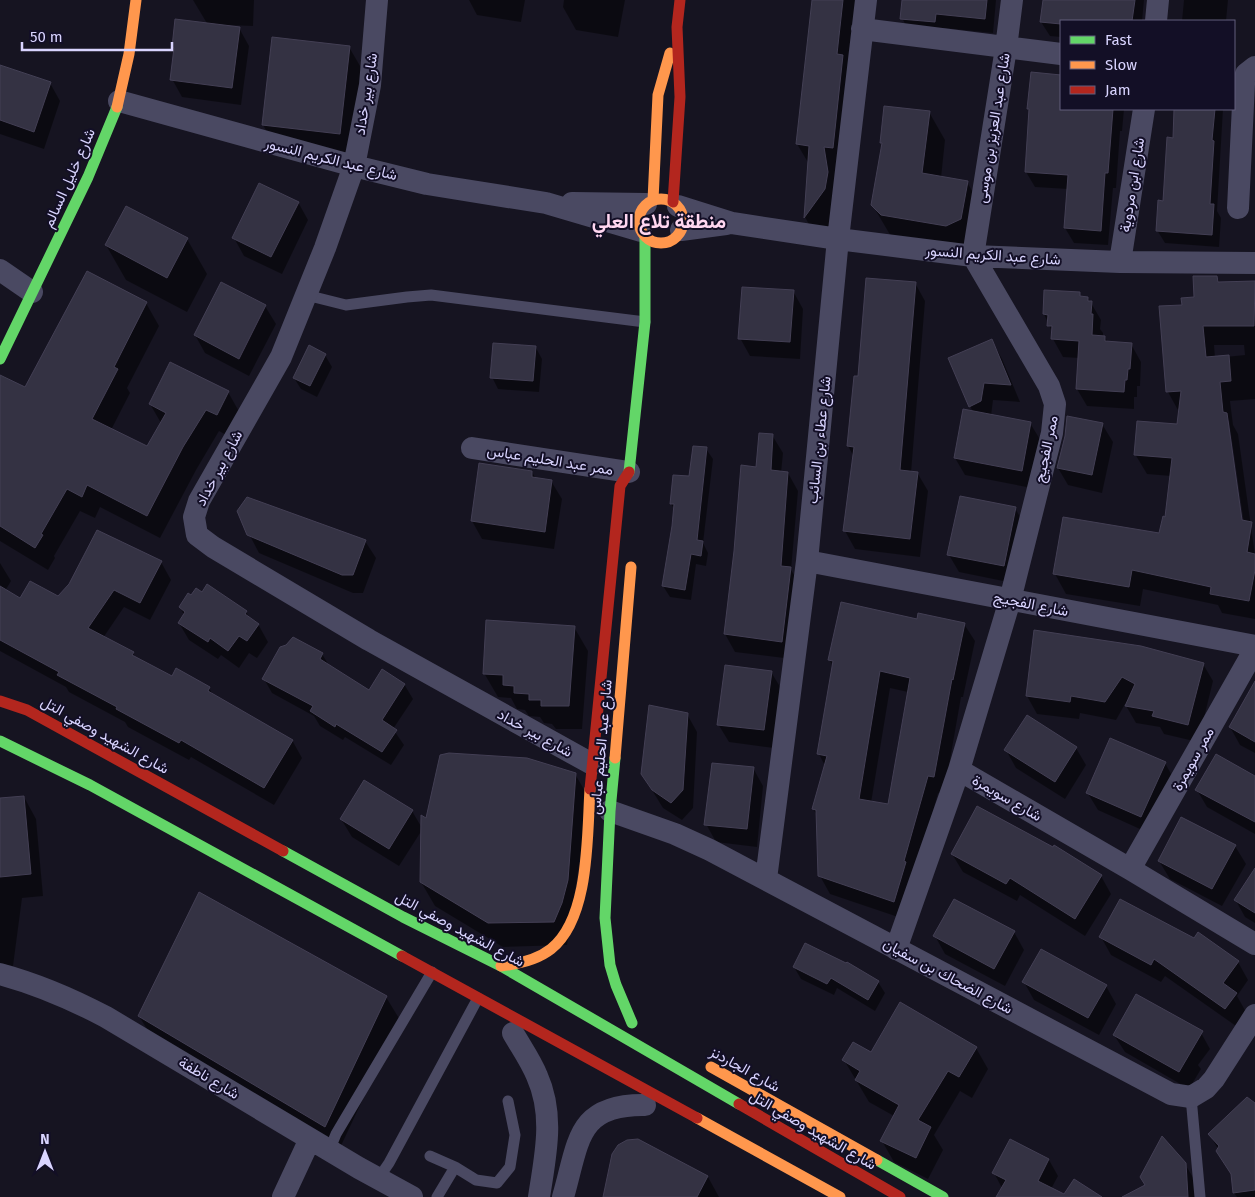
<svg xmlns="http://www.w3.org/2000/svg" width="1255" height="1197" font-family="'Fira Sans',Vazirmatn,sans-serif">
<rect width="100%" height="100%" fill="#161421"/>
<path fill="#0007" fill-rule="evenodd" d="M193 0H254L253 26 228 25V27L239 28 249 46 241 105 182 97 172 79 175 51 173 47 208 25Z
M469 0H525L521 22 477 15Z
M564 0H625L618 37 576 30 563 7Z
M814 0H862L844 201 820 245 805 217 809 164 797 144Z
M903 0H996L993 33 944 28 910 33 902 18Z
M1044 0H1144L1142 21H1061V37L1050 36 1041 22Z
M1184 0H1228L1226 21H1182Z
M349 47 363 71 353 157 277 149 263 125Z
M0 66 50 83 60 101 44 149 0 134Z
M1032 73 1061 76V109H1124L1122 131H1120L1116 188H1113L1108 245 1074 243 1065 228 1068 189 1035 187 1026 172 1030 112 1028 109Z
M1176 109H1223L1217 211 1221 218 1219 247 1165 243 1157 230 1164 202 1174 139Z
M929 112 945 140 941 178 967 182 983 210 962 254 898 243 889 233 872 204 882 145 881 143Z
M298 202 308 220 282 274 244 256 234 238Z
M187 239 207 274 187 312 126 280 106 245Z
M1217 277 1220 283H1246L1255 298V399L1230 401 1233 425 1238 434 1255 555V619L1222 613 1218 605 1143 589 1140 606 1066 594 1055 574 1160 535 1166 518 1171 476 1147 474 1135 454 1178 426 1179 412 1168 392 1160 307 1183 306 1195 299ZM1214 345H1244L1245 355 1215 358ZM1226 418 1229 421 1249 558 1246 559Z
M915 283 925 301 911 473 918 474 928 491 920 557 855 549 845 531 854 457 848 446 859 377Z
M793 291 803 309 800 359 750 356 740 338Z
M1079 294 1082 298H1088L1091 303 1101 320 1100 329 1103 333V337H1105L1108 343 1131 344 1141 362 1140 386H1137V397H1134V409L1087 406 1077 389 1079 358 1063 357 1053 339V334L1044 314Z
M146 303 159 326 127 388 130 393 111 430 147 447 161 423 150 404 228 392 241 415 230 437 219 431 196 470 160 538 100 507 95 518 80 511 54 556 55 558 48 570 0 541V384L25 388Z
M265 306 276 324 249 376 205 353 195 335Z
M992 341 1002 359 1020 402 993 400 991 416 1030 423 1041 441 1032 488 965 475 955 458 973 412 970 406Z
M536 348 542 359 539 392 498 389 492 377Z
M325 355 332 367 317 397 301 389 294 378Z
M1102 424 1113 442 1102 493 1068 485 1058 468 1066 436Z
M772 435 783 453 781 473H788L798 491 791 570 801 586 792 659 735 652 725 634 735 551 757 468Z
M706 449 713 459 703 543 708 553 706 566 696 564 691 600 670 597 663 586 675 510 671 504 690 478Z
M532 472 536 479 551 481 562 499 554 549 482 539 472 521Z
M1015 508 1025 526 1013 583 959 572 949 555Z
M249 534 365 541 376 558 363 593H353L259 553Z
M161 562 171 580 150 620 124 607 103 638 133 653 135 658 172 678 209 688 213 695 292 740 302 758 274 805 191 757 189 760 128 727 125 722 69 692 66 687 0 651V563L11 581 5 591 21 599 58 598Z
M192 596 246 612 250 619 258 624 268 642 257 658 249 653 239 668 221 655 218 659 189 640 179 623 184 615 180 607Z
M918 620 964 624 975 641 963 697H961L944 794 938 793 904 919 830 894 820 876 817 815 813 809 825 766 819 754 833 666 829 659ZM890 688 908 692 889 806 871 803Z
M574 627 588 651 582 729H556L552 724 544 723 540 717 529 716 525 710 517 709 511 698 498 697 484 673Z
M1036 631 1203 664 1213 681 1198 742 1164 734 1160 727 1136 723 1125 704 1116 720 1080 713 1079 719 1037 714 1027 696Z
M322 654 330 667 370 692 404 684 413 699 393 729 404 745 391 765 345 737 343 740 320 726 314 716 272 693 264 679Z
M771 672 782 690 774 748 729 742 718 724Z
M1255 684V753L1240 745 1230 727Z
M687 714 697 732 693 808 682 820 663 808 642 774Z
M1076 748 1086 765 1065 799 1016 768 1006 750Z
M1165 763 1175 781 1151 834 1098 810 1087 792Z
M753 768 763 786 757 847 716 842 706 824Z
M575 774 589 798 567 945 503 947 435 906 421 882 422 830 399 866 352 837 341 819 412 811 422 828 427 820Z
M1255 777V834L1207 807 1197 790Z
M24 797 36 819 43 896 22 898 13 966 0 964V799Z
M1182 818 1235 846 1246 864 1222 906 1170 879 1159 861Z
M952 854 1101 876 1111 894 1085 936 1020 895 1017 901 963 872Z
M1255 870V923L1245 917 1235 899Z
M1014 932 1024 950 1005 986 945 954 935 936Z
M1101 937 1238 962 1248 980 1237 996 1246 1012 1236 1026 1165 976 1161 982 1111 955Z
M794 967 878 982 885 993 875 1011 837 988 834 995 801 979Z
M1024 982 1106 986 1116 1004 1099 1035 1034 1000Z
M386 997 400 1020 339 1150 153 1039 139 1016Z
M1200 1031 1210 1049 1198 1065 1201 1069 1189 1089 1125 1052 1114 1035Z
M976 1048 988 1069 972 1098 960 1091 934 1135 943 1150 928 1179 894 1162 882 1141 894 1116 869 1102 844 1060 871 1054Z
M1255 1105V1197H1237L1234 1193 1233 1175 1210 1135Z
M637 1140 708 1177 719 1197H605Z
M1049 1160 1058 1176 1051 1189 1064 1196 1100 1197H1001L1002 1188 994 1173Z
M1185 1164 1195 1181 1196 1197H1125Z"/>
<path fill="#343243" stroke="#433f54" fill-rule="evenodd" d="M812 0H843L837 54 843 55 833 148 824 147 828 172 825 189 804 218 809 146 796 144Z
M902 0H987L985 19 936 14 935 22 900 19Z
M1043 0H1135L1132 21H1061V24L1040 22Z
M175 19 240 27 232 88 170 80 174 48 172 47Z
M272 37 350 46 340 134 262 125Z
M0 65 51 82 34 132 0 120Z
M1031 72 1061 75V109H1113L1108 173H1105L1101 231 1064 228 1068 175 1025 172 1029 109H1027Z
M884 106 930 111 922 173 968 181 961 219 946 226 881 215 871 205 882 143H880Z
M1174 109H1215L1212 140 1214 141 1210 204H1214L1212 235 1156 231 1158 200 1163 201 1167 137 1173 138Z
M259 183 299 202 271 257 232 238Z
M126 206 188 238 167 278 105 245Z
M87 271 147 302 114 367 118 369 92 419 147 446 166 413 149 404 170 362 229 391 217 415 206 410 183 447 147 516 87 485 82 497 67 489 41 534 43 535 35 548 0 526V375L25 387Z
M1193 276H1217L1218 282 1255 281 1254 326H1203L1206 357 1229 355 1231 381 1220 382 1223 412 1227 413 1242 520 1252 522 1247 552 1255 554V570L1249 601 1210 594 1211 587 1132 570 1129 587 1053 574 1063 517 1159 533 1163 516 1165 517 1172 458 1134 455 1137 421 1177 424 1181 391 1166 392 1159 306 1182 305 1181 298 1194 297Z
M866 278 916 282 900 470 918 472 910 539 843 531 854 447 847 446 854 376H858Z
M221 282 266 305 239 359 194 335Z
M742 287 794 290 790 342 738 339Z
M1044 290 1080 292V296L1088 297V301H1092L1091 314H1093L1092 335 1105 336V341L1132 343 1130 369H1128L1127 380H1125L1124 392 1076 389 1079 341 1051 339 1052 326H1047L1048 315 1043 314Z
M992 339 1011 385 984 383 981 401 969 407 948 358Z
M493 343 536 346 533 381 490 378Z
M309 345 326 354 310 386 293 378Z
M963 409 1031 422 1022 471 954 458Z
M1067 416 1103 423 1092 475 1057 468 1065 436Z
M759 433 773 434 771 470 788 472 781 566 791 567 782 642 724 634 734 551 741 465 756 467Z
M693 446 707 447 697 540 703 541 701 556 691 554 685 590 662 586 672 526 674 504H670L673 475 689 476Z
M479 463 532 471V477L552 480 545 532 471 521Z
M960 496 1016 507 1004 566 947 555Z
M247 497 366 540 353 575H342L247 535 237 511Z
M97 530 162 561 140 603 114 590 88 628 134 652 132 655 172 676 176 668 210 687 208 691 293 740 264 788 181 740 179 743 116 709 117 707 57 675 59 672 0 640V586L20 598 30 581 58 596 69 584Z
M207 584 247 611 245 614 259 624 247 641 239 636 228 651 210 638 208 642 178 623 185 612 179 607 188 593 191 595 196 588 202 592Z
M841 602 917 619 918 613 965 623 953 680 952 679 934 777 928 776 904 861 906 862 894 902 818 876 816 810 812 809 827 756 817 754 833 661 828 660ZM880 671 910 678 888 804 859 799Z
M486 620 575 626 569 706H541V700H529V694L514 693V686L503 685V675L483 674Z
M1034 630 1141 646 1204 663 1188 725 1152 716 1154 711 1125 706 1135 684 1122 677 1105 702 1071 696 1070 702 1026 696Z
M293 637 323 653 320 659 369 690 382 669 405 684 382 720 397 730 382 752 336 724 335 727 310 711 313 706 262 679 280 647 286 645Z
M725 665 772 671 764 730 717 725Z
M1255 681V742L1229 727Z
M649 705 688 713 683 790 671 803 652 790 641 774Z
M1027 715 1077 747 1055 782 1004 750Z
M1110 738 1166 762 1141 817 1086 793Z
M449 753 527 758 576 773 568 880 562 903 554 922 488 923 420 882 421 815 426 818 440 755Z
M1216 754 1255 776V822L1195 790Z
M712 763 754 767 747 829 704 825Z
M364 780 413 810 389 849 340 819Z
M24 796 31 874 0 877V798Z
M977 806 1053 847 1054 845 1102 875 1075 919 1010 878 1006 884 951 854Z
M1181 817 1236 845 1212 889 1158 861Z
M1255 868V913L1234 900Z
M199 892 387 996 325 1127 138 1016Z
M954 899 1015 931 994 969 933 936Z
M1120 899 1194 938 1198 932 1239 961 1223 983 1237 993 1225 1009 1154 959 1151 965 1099 937Z
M805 943 846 963 847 962 879 981 868 1000 831 978 827 984 793 967Z
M1041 949 1107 985 1088 1018 1022 982Z
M1136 994 1203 1031 1179 1072 1113 1035Z
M900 1002 977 1047 959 1077 948 1071 918 1120 931 1127 916 1158 880 1141 899 1105 855 1080 860 1071 842 1060 853 1042 871 1052Z
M1247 1097 1255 1103V1190L1233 1193 1231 1174 1216 1151 1219 1146 1208 1134Z
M1162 1136 1186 1163 1188 1197H1122L1145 1185 1140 1177Z
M638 1139 708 1176 697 1197H603L612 1154 618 1145 627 1140Z
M1010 1139 1049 1159 1038 1181 1064 1194 1074 1179 1102 1197H996L1006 1180 992 1173Z"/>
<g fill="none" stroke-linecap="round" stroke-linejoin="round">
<path stroke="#4a4962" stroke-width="11" d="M306 295 346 305 407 297 431 295 645 322
M1191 1097 1200 1197
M329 1151 336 1134 432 972
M430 1156 455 1167
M378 1179 389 1163 478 998
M437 1197 455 1167 476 1180 497 1183 510 1167 515 1135 508 1101"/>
<path stroke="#4a4962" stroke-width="22" d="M377 0 370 85 354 166 325 248 281 357 199 501 194 517 197 535 213 547 369 640 592 764
M1012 0 1006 48 973 256 1049 386 1055 404 1052 433 1010 600 959 770 1130 869 1255 944
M1156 21 1158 0
M862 29 1061 54
M119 101 354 166 427 184 546 203 641 231
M572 203 646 204
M678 206 732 223 838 239 973 256 1120 262 1255 263
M1238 208 1244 84 1246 74 1255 67
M681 230 726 224
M1120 262 1144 109
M0 270 32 292
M472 448 629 472
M807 561 1255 646
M610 811 675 834 710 850 1171 1094 1191 1097 1206 1088 1214 1079 1255 1015
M1130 869 1255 649
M766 879 807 561 838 239 866 0
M896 949 959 770
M0 974C37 984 72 999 106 1017L359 1168 412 1197
M513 1033C521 1047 531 1061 537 1076 555 1116 545 1157 539 1197
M283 1197 310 1139
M563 1197C579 1142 576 1104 645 1105"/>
<path stroke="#63d668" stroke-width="11" d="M0 359 88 177 117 107
M629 472 645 322V237
M0 741 90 785 402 956
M615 758 610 811 605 918 610 965 616 985 632 1023
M283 851 403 917 501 966 739 1104
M877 1160 943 1197"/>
<path stroke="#ff974d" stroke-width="11" d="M117 107 129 54 136 0
M639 221a22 22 0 1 1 44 0a22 22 0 1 1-44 0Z
M653 200 658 95 670 53
M615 758 631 567
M501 966C519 964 537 960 551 949 590 918 587 835 590 789
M711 1067 877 1160
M697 1118 840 1197"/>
<path stroke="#b3261e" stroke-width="11" d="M673 202 680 97 677 27 680 0
M0 701 27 710 283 851
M590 789 620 486 629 472
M402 956 697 1118
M739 1104 900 1197"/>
</g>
<g text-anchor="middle" stroke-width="4" stroke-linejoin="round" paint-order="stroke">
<g font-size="15" fill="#d9d4ff" stroke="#130f26">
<text transform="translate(366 94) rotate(-81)" y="5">شارع بير خداد</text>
<text transform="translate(993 128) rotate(-81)" y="5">شارع عبد العزيز بن موسى</text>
<text transform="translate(331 159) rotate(14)" y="5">شارع عبد الكريم النسور</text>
<text transform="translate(69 178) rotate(-66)" y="5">شارع خليل السالم</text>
<text transform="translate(1132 185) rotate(-81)" y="5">شارع ابن مردوية</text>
<text transform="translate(993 255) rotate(4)" y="5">شارع عبد الكريم النسور</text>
<text transform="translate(819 440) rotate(-84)" y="5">شارع عطاء بن السائب</text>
<text transform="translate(1046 449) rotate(-78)" y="5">ممر الفجيج</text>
<text transform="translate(550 460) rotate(9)" y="5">ممر عبد الحليم عباس</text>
<text transform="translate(219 468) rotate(-62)" y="5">شارع بير خداد</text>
<text transform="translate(1031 604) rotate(11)" y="5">شارع الفجيج</text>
<text transform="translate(535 733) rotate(29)" y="5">شارع بير خداد</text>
<text transform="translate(105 735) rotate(29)" y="5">شارع الشهيد وصفي التل</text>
<text transform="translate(601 747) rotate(-85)" y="5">شارع عبد الحليم عباس</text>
<text transform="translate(1193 759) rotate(-61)" y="5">ممر سويمرة</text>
<text transform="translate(1007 798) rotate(30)" y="5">شارع سويمرة</text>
<text transform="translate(460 929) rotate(28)" y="5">شارع الشهيد وصفي التل</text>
<text transform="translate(948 976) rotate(28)" y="5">شارع الضحاك بن سفيان</text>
<text transform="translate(745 1069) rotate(29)" y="5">شارع الجاردنز</text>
<text transform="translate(209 1078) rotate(31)" y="5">شارع ناطفة</text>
<text transform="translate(813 1130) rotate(30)" y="5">شارع الشهيد وصفي التل</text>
</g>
<g font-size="20" font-weight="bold" fill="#ffd6f0" stroke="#130f26">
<text x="659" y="228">منطقة تلاع العلي</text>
</g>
</g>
<rect x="1060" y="20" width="175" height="90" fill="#130f26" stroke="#625e7d"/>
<rect x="1070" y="36" width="25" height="8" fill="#63d668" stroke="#625e7d"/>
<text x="1105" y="45" font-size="15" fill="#d9d4ff">Fast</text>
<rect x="1070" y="61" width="25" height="8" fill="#ff974d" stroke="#625e7d"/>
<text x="1105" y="70" font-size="15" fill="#d9d4ff">Slow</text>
<rect x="1070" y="86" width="25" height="8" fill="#b3261e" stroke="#625e7d"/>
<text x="1105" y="95" font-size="15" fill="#d9d4ff">Jam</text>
<g transform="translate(45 1152)" stroke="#130f26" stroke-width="4" paint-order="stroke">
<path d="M0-4L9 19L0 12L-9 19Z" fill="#d9d4ff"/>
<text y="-8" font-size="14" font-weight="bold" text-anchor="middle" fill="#d9d4ff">N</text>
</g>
<path d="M22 42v8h150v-8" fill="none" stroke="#d9d4ff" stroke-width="2.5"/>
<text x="30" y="42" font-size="15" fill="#d9d4ff" stroke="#130f26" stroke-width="4" paint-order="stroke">50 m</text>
</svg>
